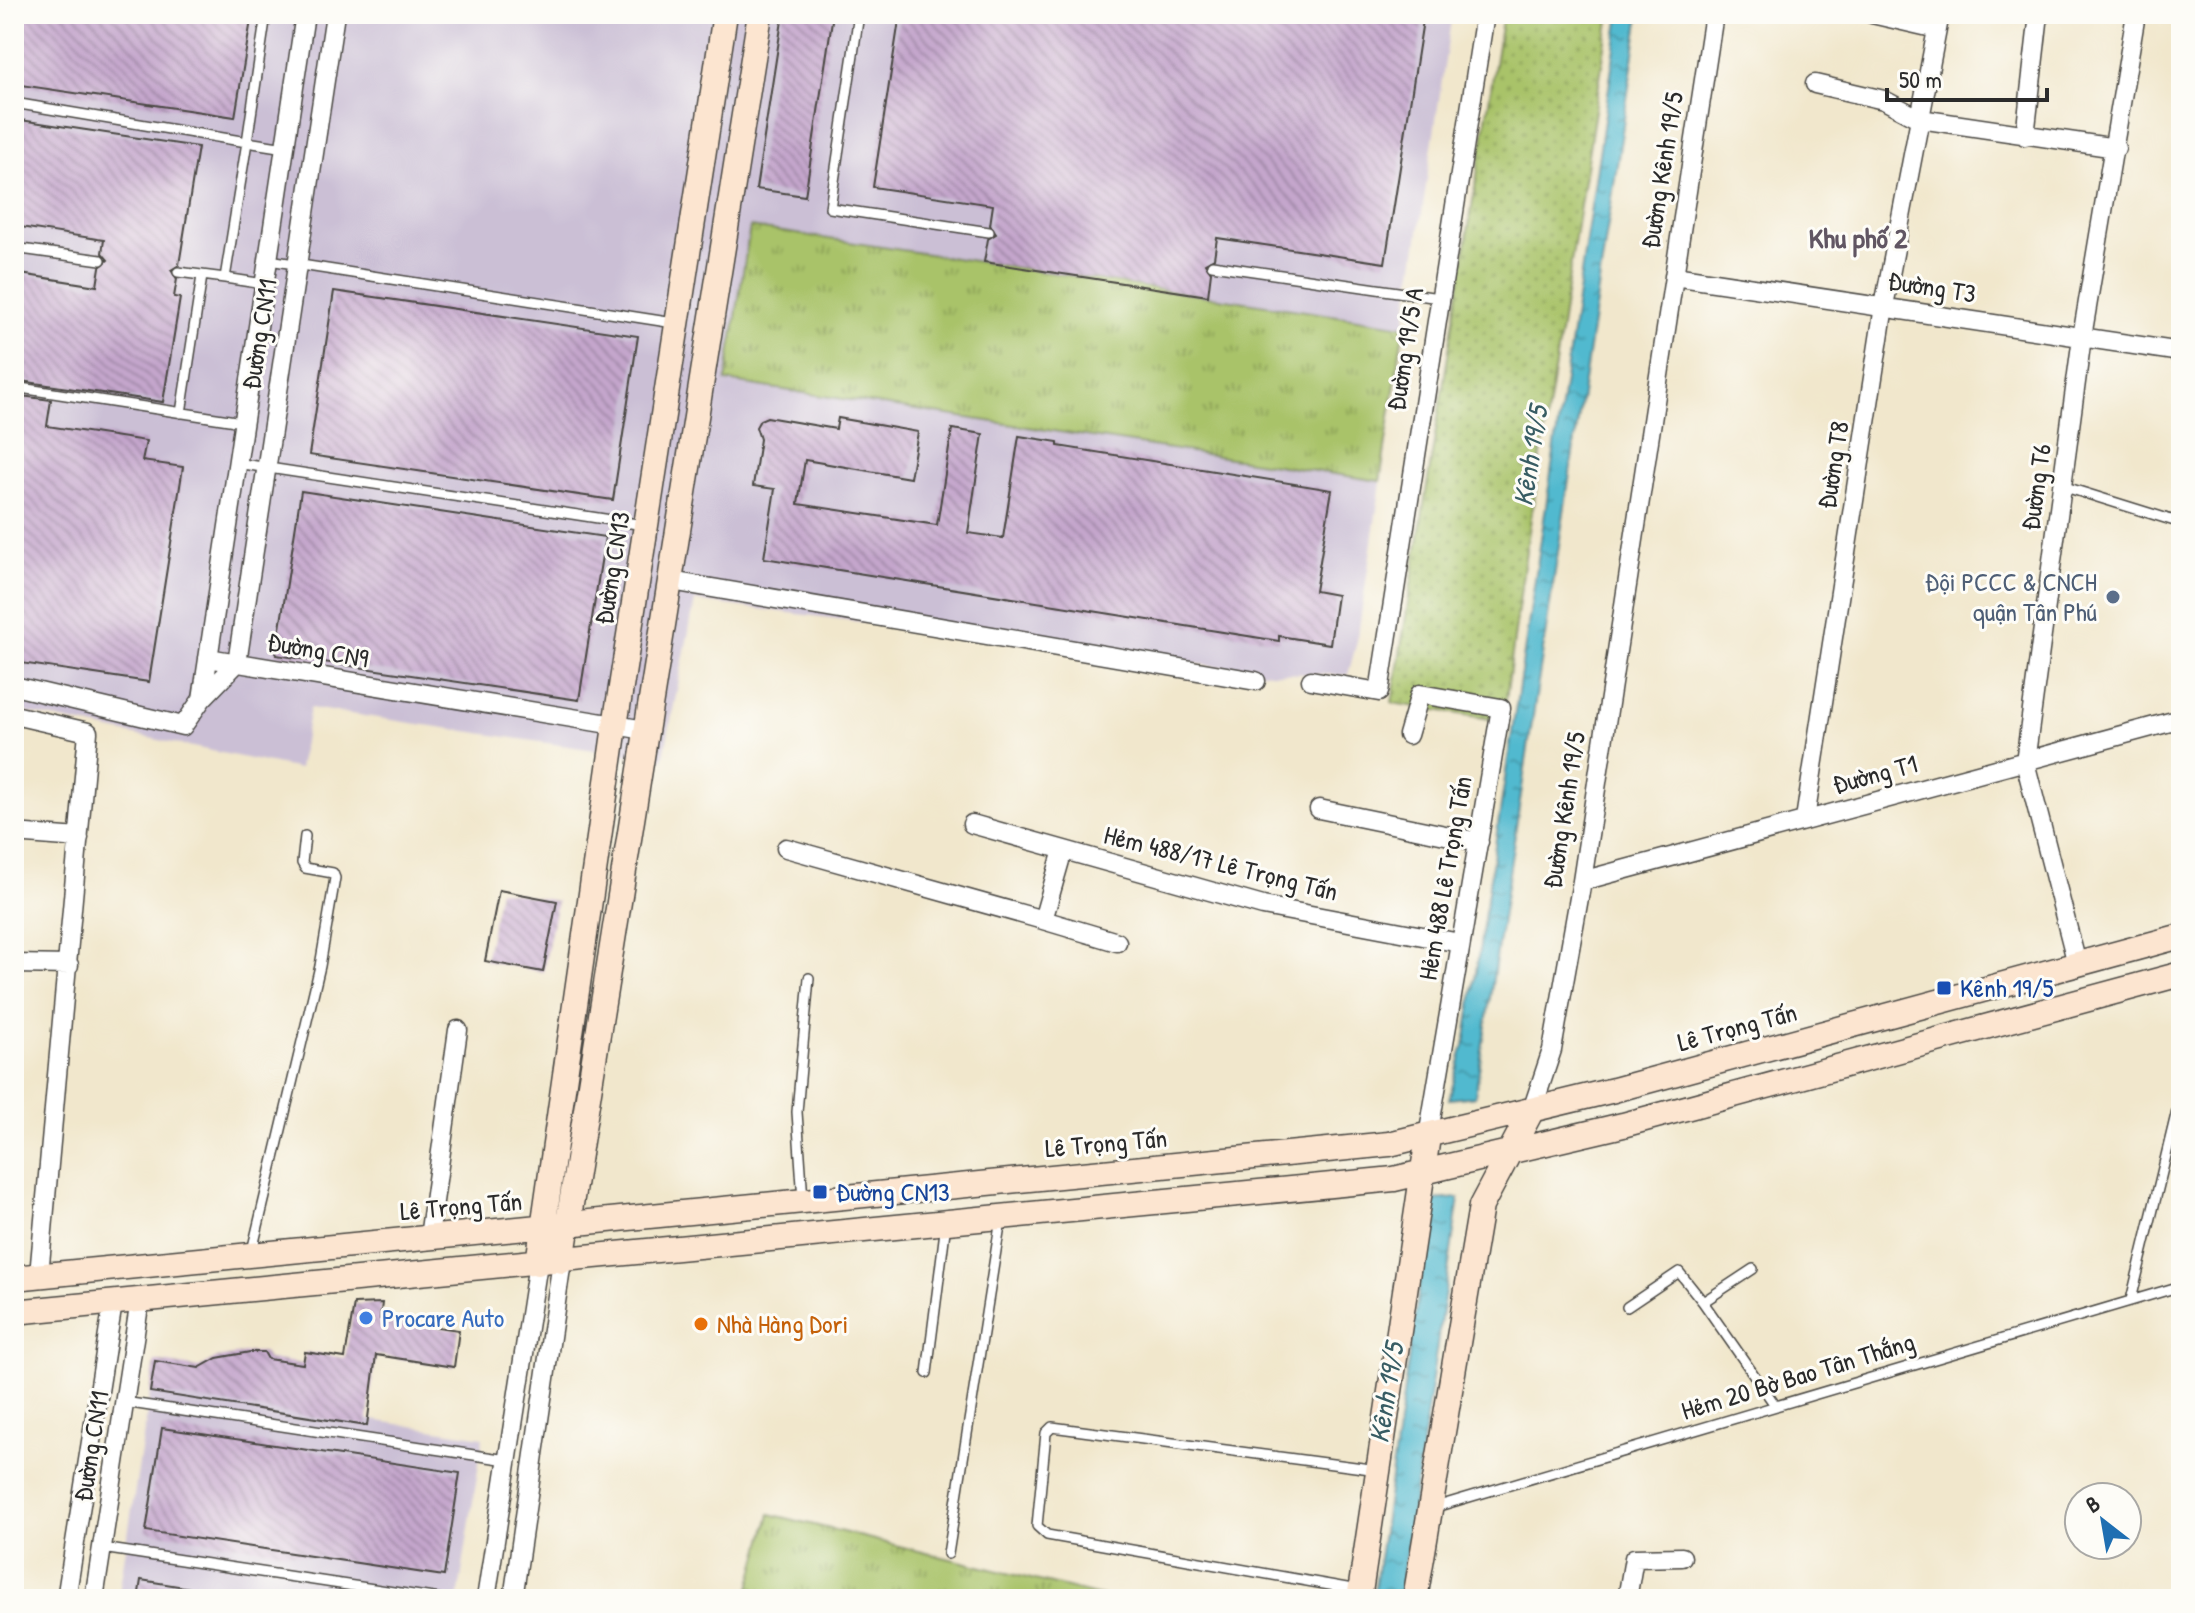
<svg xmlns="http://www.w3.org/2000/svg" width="2195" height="1613" font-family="'Patrick Hand',sans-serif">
<defs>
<pattern id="grass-tufts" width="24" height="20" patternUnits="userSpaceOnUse" patternTransform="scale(2)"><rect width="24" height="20" fill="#a9c369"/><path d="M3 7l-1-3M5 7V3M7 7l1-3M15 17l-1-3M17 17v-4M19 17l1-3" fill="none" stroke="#8a9f57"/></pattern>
<pattern id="park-dots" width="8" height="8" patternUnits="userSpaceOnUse" patternTransform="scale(2)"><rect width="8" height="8" fill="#a9c369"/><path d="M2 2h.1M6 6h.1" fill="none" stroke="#8a9f57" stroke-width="1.8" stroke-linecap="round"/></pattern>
<pattern id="water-ripples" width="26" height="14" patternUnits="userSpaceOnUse" patternTransform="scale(2)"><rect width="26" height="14" fill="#51b9cf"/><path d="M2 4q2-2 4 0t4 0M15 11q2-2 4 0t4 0" fill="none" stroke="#4397a8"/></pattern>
<pattern id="building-back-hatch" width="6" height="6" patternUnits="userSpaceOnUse" patternTransform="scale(2)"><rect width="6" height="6" fill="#c4a6cc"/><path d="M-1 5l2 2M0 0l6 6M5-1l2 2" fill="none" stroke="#9f87a6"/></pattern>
</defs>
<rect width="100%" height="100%" fill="#fdfcf7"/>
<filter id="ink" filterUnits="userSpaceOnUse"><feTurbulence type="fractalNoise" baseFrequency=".0125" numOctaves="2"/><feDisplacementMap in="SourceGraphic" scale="16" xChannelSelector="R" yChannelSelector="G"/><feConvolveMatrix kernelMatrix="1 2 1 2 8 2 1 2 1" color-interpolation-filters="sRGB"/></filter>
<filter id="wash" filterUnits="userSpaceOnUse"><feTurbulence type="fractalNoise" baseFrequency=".006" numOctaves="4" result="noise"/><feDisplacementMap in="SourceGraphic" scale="32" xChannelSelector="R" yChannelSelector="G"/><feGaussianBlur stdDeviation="1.8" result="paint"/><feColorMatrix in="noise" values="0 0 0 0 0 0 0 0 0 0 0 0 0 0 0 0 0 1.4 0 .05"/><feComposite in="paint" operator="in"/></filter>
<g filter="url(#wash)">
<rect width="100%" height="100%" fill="#f1e7cc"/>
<path fill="#cbbfd5" d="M14 14H1452L1357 641 1348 675 1271 673 695 601 663 760 310 708 299 769 14 710Z
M151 1386 483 1437 458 1599H118Z"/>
<path fill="url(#grass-tufts)" stroke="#6a774a" stroke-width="2" d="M750 227 1404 326 1380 481 726 381Z
M770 1514 1112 1599H747Z"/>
<path fill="url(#park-dots)" stroke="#6a774a" stroke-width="2" d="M1503 14H1610L1526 550 1503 721 1392 703Z"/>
<path fill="url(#water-ripples)" stroke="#3e727d" stroke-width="2" d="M1620 14H1640L1475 1096 1449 1099 1466 1038Z
M1459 1198 1399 1599H1373L1432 1200Z"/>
<g id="blocks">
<path fill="url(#building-back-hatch)" d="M14 14H252L235 117 14 84Z
M783 14H833L805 196 756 189Z
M900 14H1424L1385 263 1217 238 1214 258 1205 263 1211 272 1208 296 984 262 988 239 996 234 990 225 993 205 873 187Z
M14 119 198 147 179 265 171 270 177 279 174 297 180 298 163 402 14 380V273L97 286 100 267 108 260 102 253 104 240 14 226Z
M334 291 638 336 613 500 309 455Z
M14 395 51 400 47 426 146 441 142 461 183 467 149 682 14 662Z
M767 417 836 429 838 418 918 432 910 478 805 460 798 504 937 525 952 429 983 434 968 533 1003 538 1019 436 1058 442V446L1332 490 1315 591 1337 595 1330 644 1279 636V641L764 558 775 489 753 486 760 439 756 427 760 420Z
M301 491 605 537 579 700 276 655Z
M499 890 557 901 543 972 485 961Z
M382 1303 380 1319 459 1330 454 1367 376 1355 367 1426 150 1392 155 1361 199 1368 217 1358 250 1352H264L268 1359 303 1364 305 1352 345 1358 354 1304Z
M162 1428 460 1473 444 1576 146 1531Z
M141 1580 197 1589 196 1599H138Z"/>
</g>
</g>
<g filter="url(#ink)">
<use href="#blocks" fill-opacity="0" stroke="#494743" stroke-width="2"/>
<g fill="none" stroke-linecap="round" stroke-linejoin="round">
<g stroke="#494743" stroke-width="12">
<path id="lane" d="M266 14 247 142 285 148
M859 14 830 208 989 232
M14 103 247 142 225 278 178 272
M14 248 101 260
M269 260 674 323
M1212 265 1439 298
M225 278 264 284
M14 387 242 422
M181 413 202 276
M236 463 644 525
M2062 486 2181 523
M803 1200 797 1112 809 978
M252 1251 320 966 335 878 333 873 305 868 302 863 305 836
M1753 1269 1703 1302 1775 1405
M2131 1300 2181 1094
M1627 1307 1679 1272 1703 1302
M927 1373 946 1223
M124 1402 507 1460
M1432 1508 2181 1286
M102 1548 440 1599
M948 1554 1001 1219
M1358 1590 1047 1535 1037 1526 1046 1433 1052 1427 1378 1470"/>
</g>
<g stroke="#494743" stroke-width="21">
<path id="street" d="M1872 14 1937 29
M1815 84 1884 100 1920 119 2116 148
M2025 136 2039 14
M1674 276 2181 352
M671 581 1256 681
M208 658 645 730
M237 663 335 14
M1311 680 1379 692 1485 14
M14 686 183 726 202 699 237 663
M202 699 305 14
M14 715 88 732 39 1275
M1408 735 1420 694 1501 708 1428 1137
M1319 809 1479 842
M1805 819 1884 306 1940 14
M972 824 1263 906 1460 943
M14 833 79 838
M786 848 1043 920
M1063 850 1043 920 1117 942
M1582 881 2181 719
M14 964 69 965
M2077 964 2025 762 2082 337 2136 14
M1532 1110 1552 1050 1582 881 1714 14
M429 1237 458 1030
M66 1599 113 1303
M94 1599 140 1300
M486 1599 538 1263
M513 1599 562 1261
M1627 1599 1634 1558 1682 1557"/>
</g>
<g stroke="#494743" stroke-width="27">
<path id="secondary" d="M562 1261 760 14
M538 1263 615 726 725 14
M14 1278 1389 1144 1614 1090 2181 936
M14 1312 1394 1179 1623 1125 2181 974
M1359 1599 1428 1137
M1415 1599 1481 1206 1532 1110"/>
</g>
<use href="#lane" stroke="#fff" stroke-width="9"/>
<use href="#street" stroke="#fff" stroke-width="18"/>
<use href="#secondary" stroke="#fce5d0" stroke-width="24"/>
</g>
</g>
<circle fill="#5c6f8a" stroke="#fdfcf7" stroke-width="3" cx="2113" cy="597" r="8"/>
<g fill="#1a4fb4" stroke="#fdfcf7" stroke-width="3">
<rect x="1936" y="980" width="16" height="16" rx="4"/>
<rect x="812" y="1184" width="16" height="16" rx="4"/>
</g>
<circle fill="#3f7fe0" stroke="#fdfcf7" stroke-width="3" cx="366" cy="1318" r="8"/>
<circle fill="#e8710a" stroke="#fdfcf7" stroke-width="3" cx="701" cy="1324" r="8"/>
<g text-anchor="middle" stroke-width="6" stroke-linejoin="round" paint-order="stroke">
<g font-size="26" fill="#2b2b2b" stroke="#fdfcf7">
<text transform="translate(1662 170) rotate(-81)" y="9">Đường Kênh 19/5</text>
<text transform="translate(1932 287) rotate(9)" y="9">Đường T3</text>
<text transform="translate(259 334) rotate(-81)" y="9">Đường CN11</text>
<text transform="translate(1405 349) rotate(-81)" y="9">Đường 19/5 A</text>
<text transform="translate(1833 465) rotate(-81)" y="9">Đường T8</text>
<text transform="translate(2036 487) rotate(-82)" y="9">Đường T6</text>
<text transform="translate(612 568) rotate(-81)" y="9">Đường CN13</text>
<text transform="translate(318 650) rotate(10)" y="9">Đường CN9</text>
<text transform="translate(1875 774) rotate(-15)" y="9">Đường T1</text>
<text transform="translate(1564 810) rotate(-81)" y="9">Đường Kênh 19/5</text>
<text transform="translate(1221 863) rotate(14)" y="9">Hẻm 488/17 Lê Trọng Tấn</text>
<text transform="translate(1445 878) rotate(-80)" y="9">Hẻm 488 Lê Trọng Tấn</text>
<text transform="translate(1737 1027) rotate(-15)" y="9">Lê Trọng Tấn</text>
<text transform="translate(1106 1143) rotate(-5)" y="9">Lê Trọng Tấn</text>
<text transform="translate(461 1206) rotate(-5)" y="9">Lê Trọng Tấn</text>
<text transform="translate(1798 1376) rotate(-17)" y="9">Hẻm 20 Bờ Bao Tân Thắng</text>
<text transform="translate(91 1446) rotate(-81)" y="9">Đường CN11</text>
</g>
<g font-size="26" fill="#4e5e75" stroke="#fdfcf7" text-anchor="end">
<text x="2097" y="591">Đội PCCC &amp; CNCH<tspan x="2097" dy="30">quận Tân Phú</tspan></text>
</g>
<g font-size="26" fill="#164399" stroke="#fdfcf7" text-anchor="start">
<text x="1960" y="997">Kênh 19/5</text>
<text x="836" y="1201">Đường CN13</text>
</g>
<g font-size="26" fill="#366cbe" stroke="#fdfcf7" text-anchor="start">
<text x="382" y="1327">Procare Auto</text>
</g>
<g font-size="26" fill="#c56008" stroke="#fdfcf7" text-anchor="start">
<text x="717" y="1333">Nhà Hàng Dori</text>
</g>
<g font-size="28" font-weight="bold" fill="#615663" stroke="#fdfcf7">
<text x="1858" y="248">Khu phố 2</text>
</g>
<g font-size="28" font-style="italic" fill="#385d64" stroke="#fdfcf7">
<text transform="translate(1530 456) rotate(-81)" y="10">Kênh 19/5</text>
<text transform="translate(1386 1393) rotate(-81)" y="10">Kênh 19/5</text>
</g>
</g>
<rect width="2195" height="1613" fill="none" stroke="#fdfcf7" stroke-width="48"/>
<g transform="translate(2103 1521) rotate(329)"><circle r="38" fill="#fdfcf7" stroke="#a9a8a5" stroke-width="2"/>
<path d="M0-6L14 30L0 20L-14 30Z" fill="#1f6fb2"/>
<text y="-12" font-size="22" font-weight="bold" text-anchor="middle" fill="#2b2b2b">B</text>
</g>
<path d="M1887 88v12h160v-12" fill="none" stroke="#2b2b2b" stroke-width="4"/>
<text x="1899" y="88" font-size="24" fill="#2b2b2b" stroke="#fdfcf7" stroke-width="6" paint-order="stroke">50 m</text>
</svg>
